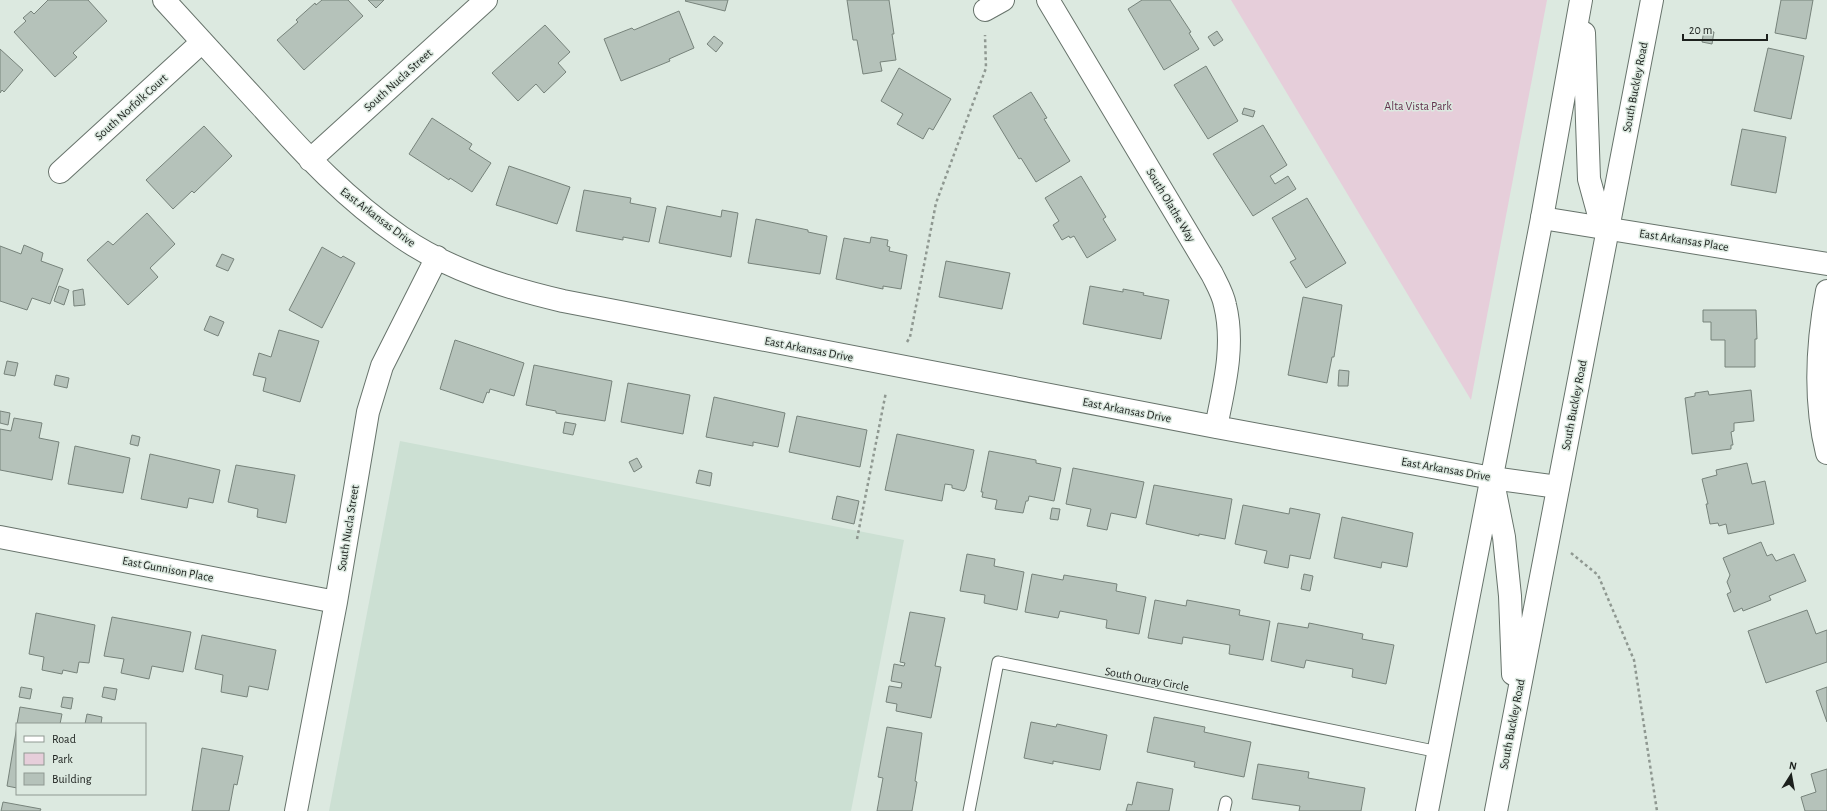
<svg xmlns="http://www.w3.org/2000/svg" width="1827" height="811" font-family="'Alegreya Sans',sans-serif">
<rect width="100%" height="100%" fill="#dce9e0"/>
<path fill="#cce0d3" d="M400 441 904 540 851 811H329Z"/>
<path fill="#e6ceda" d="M1231 0H1547L1471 400Z"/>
<path fill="#b5c2ba" stroke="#77837b" d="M48 0H88L107 21 73 53 77 57 55 77 14 32 26 21 23 18 31 11 34 14Z
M322 0H348L363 16 304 70 277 40 298 22 296 20 315 3 316 5Z
M368 0H384L376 8Z
M686 0H728L725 11 685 1Z
M847 0H889L894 34H892L896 60 880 62 882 71 863 74 857 40H853Z
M1142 0H1170L1191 32 1189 33 1199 49 1164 70 1128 9Z
M1781 0H1813L1806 39 1775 33Z
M679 11 694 48 669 59 670 61 621 81 604 39 632 28 634 30Z
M545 25 570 52 558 63 566 72 544 93 536 84 518 101 492 73Z
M1704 30 1714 32 1712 44 1702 42Z
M1217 31 1223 40 1214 46 1208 37Z
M714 36 723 43 716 52 707 44Z
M1768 48 1804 56 1791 119 1754 111Z
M0 49 23 70 4 92 2 90 0 93Z
M1206 66 1238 121 1208 139 1174 85Z
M899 68 951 99 933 130 929 128 923 139 897 124 903 114 881 101Z
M1031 92 1047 118 1044 119 1070 161 1036 182 1021 158 1019 159 993 116Z
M1244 108 1255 111 1253 117 1242 114Z
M432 118 472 144 469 149 491 163 472 192 450 178 449 180 409 154Z
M1263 125 1287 165 1270 176 1275 184 1288 176 1296 189 1253 216 1213 154Z
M204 126 232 156 194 193 192 191 173 209 146 180Z
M1742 129 1786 137 1776 193 1731 185Z
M509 166 570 187 557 224 496 205Z
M1081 176 1106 217 1103 219 1116 240 1087 258 1074 236 1070 238 1069 236 1062 240 1053 225 1059 221 1045 198Z
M584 190 631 198 630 203 656 208 649 242 623 237V240L576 231Z
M1307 198 1346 263 1306 288 1290 262 1296 259 1272 218Z
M667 206 721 217 722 210 738 213 731 257 659 243Z
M147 213 175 244 150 268 158 277 128 305 87 260 108 241 113 245Z
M756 219 808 230V232L827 236 820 274 748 263Z
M871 237 888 240 887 246 890 247 889 251 907 255 901 289 883 286V289L836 279 844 238 870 243Z
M24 245 43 253 41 261 63 269 50 304 32 298 27 310 0 301V246L21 254Z
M322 247 341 258 343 256 355 263 322 328 289 310Z
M222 254 234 259 228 271 216 266Z
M946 261 1010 273 1002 309 939 297Z
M59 286 69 290 64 305 54 301Z
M1090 286 1123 292V289L1144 293 1143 295 1169 300 1161 339 1083 324Z
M83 289 85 305 74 306 73 291Z
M1303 297 1342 305 1334 357H1332L1327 383 1288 375Z
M1703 310H1756L1757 339H1755V367H1725V340H1711V322H1703Z
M210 316 224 322 218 336 204 330Z
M279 330 319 341 300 402 263 391 266 378 253 375 259 353 271 357Z
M455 340 524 363 514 396 490 389 489 393 487 392 483 403 440 389Z
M7 361 18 363 15 376 4 374Z
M534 365 612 381 605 421 556 413V411L526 405Z
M1339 370 1349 371 1348 386H1338Z
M56 375 69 378 67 388 54 385Z
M628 383 690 395 683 434 621 422Z
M1751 390 1754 421 1734 423V431L1731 432 1733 445H1731V449L1692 454 1685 398 1695 396V393L1708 391 1709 395Z
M714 397 785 413 778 447 753 442V446L706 437Z
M0 411 10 413 8 425 0 423Z
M797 416 867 430 860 467 789 452Z
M14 418 42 423 39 438 59 442 52 480 0 470V429L11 431Z
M565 422 576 424 573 435 563 433Z
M897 434 974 450 966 488 964 491 952 488V485L945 484 942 501 885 490Z
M132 435 140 437 138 446 130 444Z
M75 446 130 458 123 493 68 484Z
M989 451 1036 460V463L1061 468 1054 501 1029 496 1028 501H1026L1023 513 995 509 997 500 982 497 983 492H981Z
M150 454 220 470 213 503 189 498 187 508 141 499Z
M637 458 642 467 634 472 629 462Z
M1747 463 1752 484 1765 481 1774 524 1728 534 1726 524 1719 526 1718 523 1710 524 1706 504H1708L1702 479 1717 475 1716 470Z
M236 465 295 475 286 523 257 517 258 509 228 502Z
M1073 468 1144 482 1136 518 1111 513 1107 530 1087 526 1091 509 1066 504Z
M699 470 712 473 710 486 696 483Z
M1154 485 1232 499 1225 539 1199 534V536L1146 524Z
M837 496 859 501 854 524 832 519Z
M1243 505 1289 514 1290 508 1320 514 1310 559 1290 555 1288 568 1264 563 1267 551 1235 544Z
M1052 508 1060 509 1058 520 1050 519Z
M1342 517 1413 533 1407 567 1382 562 1381 568 1334 558Z
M1761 542 1767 556 1772 554 1776 561 1794 554 1806 581 1769 596 1771 600 1743 611 1742 608 1734 612 1727 594 1731 592 1727 582 1730 575 1723 558Z
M967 554 995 559 994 566 1024 572 1017 610 984 603 985 595 960 591Z
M1032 574 1063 580 1064 575 1117 584 1116 591 1146 597 1139 634 1106 628 1107 620 1060 611 1058 618 1025 612Z
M1304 574 1313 576 1310 591 1301 589Z
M1155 600 1186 606 1187 600 1240 610 1239 615 1270 621 1263 660 1229 654 1230 645 1183 637 1182 644 1148 638Z
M1807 610 1816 634 1827 630V662L1766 683 1748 631Z
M910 612 945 618 935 666 941 667 931 718 896 711 897 704 886 702 889 686 901 688 902 683 891 681 894 664 904 666 905 663 900 662Z
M36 613 95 625 89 663 79 662 77 673 63 670 62 674 42 670 44 657 29 654Z
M112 617 191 632 183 672 152 666 149 679 121 673 124 659 104 656Z
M1278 623 1308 628 1309 623 1363 634 1362 639 1394 645 1386 684 1352 677 1353 669 1306 660 1304 668 1271 661Z
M202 635 276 650 268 690 249 686 247 697 221 692 223 675 195 669Z
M21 687 32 689 30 699 19 697Z
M104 687 117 689 115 700 102 697Z
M1827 687V722L1816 691Z
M63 697 73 698 71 709 61 707Z
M20 707 62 714 60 724H17Z
M87 714 102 717 101 724H85Z
M1154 717 1205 727 1204 732 1251 742 1244 777 1194 767 1195 762 1147 752Z
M1031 722 1056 727 1057 724 1107 735 1100 770 1053 761V764L1024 758Z
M17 726V788L7 786Z
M887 727 922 733 915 781 917 782 912 811H877L883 778 878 777Z
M202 748 243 756 237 785 234 784 229 811H192Z
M1258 764 1309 772 1308 778 1365 788 1361 811H1299L1300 806 1252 799Z
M1827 769V811H1805L1801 797 1816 792 1811 774Z
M1137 782 1173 789 1169 811H1126L1128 804 1132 805Z
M3 802 41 809 40 811H1Z"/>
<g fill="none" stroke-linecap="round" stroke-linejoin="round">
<g stroke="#67736b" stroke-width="13">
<path id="lane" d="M969 811 998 662 1439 752
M1224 811 1226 802"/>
</g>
<g stroke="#67736b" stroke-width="24">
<path id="street" d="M164 0C197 36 230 72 262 107 306 156 346 199 401 237 449 270 507 288 563 301L1216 427 1492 478 1558 487
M1048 0 1212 274C1217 284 1223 294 1225 305 1235 346 1224 387 1216 427
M985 10 1003 0
M310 160 486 0
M60 172 202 42
M1542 218 1827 264
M1827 291C1817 344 1814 401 1827 453
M0 537 336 602
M296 811 336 602 368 412 382 366 437 257"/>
</g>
<g stroke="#67736b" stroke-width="24">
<path id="primary" d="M1584 33 1589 179 1598 212 1608 228
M1494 487 1504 537 1510 596 1513 674
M1427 811 1542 218 1581 0
M1496 811 1652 0"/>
</g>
<path stroke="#8f9891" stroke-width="2.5" stroke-dasharray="3 3" stroke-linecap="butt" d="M907 342 910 337 936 203 986 68 985 35
M857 539 886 392
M1571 553 1598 575 1634 660 1657 811"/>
<use href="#lane" stroke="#fff" stroke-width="11"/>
<use href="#street" stroke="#fff" stroke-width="22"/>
<use href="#primary" stroke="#fff" stroke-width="22"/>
</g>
<g text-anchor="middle" stroke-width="3" stroke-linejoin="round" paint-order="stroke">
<g font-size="12" fill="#1c201d" stroke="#dce9e0">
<text transform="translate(398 80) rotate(-42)" y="4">South Nucla Street</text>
<text transform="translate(1635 87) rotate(-79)" y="4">South Buckley Road</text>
<text transform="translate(131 107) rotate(-42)" y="4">South Norfolk Court</text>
<text transform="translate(1171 205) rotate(59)" y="4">South Olathe Way</text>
<text transform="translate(378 217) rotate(37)" y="4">East Arkansas Drive</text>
<text transform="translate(1684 240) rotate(9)" y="4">East Arkansas Place</text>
<text transform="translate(809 349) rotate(11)" y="4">East Arkansas Drive</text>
<text transform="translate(1574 405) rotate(-79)" y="4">South Buckley Road</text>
<text transform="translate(1127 410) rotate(11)" y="4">East Arkansas Drive</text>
<text transform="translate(1446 469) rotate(10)" y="4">East Arkansas Drive</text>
<text transform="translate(348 528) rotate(-81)" y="4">South Nucla Street</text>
<text transform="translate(168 569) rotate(11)" y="4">East Gunnison Place</text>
<text transform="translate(1147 679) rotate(11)" y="4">South Ouray Circle</text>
<text transform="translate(1512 724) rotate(-79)" y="4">South Buckley Road</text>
</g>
<g font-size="12" fill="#64324e" stroke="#dce9e0">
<text x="1418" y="110">Alta Vista Park</text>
</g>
</g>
<rect x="16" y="723" width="130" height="72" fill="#dce9e0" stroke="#8f9992"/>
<rect x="24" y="736" width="20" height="6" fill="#ffffff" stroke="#8f9992"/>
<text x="52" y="743" font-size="12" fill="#1c201d">Road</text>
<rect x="24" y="753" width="20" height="12" fill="#e6ceda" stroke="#8f9992"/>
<text x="52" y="763" font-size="12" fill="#1c201d">Park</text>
<rect x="24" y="773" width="20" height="12" fill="#b5c2ba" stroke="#8f9992"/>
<text x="52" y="783" font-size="12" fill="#1c201d">Building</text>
<g transform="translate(1791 775) rotate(11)" stroke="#dce9e0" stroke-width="3" paint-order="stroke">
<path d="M0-3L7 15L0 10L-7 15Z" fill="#1c201d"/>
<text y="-6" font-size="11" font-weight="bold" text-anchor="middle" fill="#1c201d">N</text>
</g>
<path d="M1683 34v6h84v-6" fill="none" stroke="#1c201d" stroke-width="2"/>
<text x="1689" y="34" font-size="12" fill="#1c201d" stroke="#dce9e0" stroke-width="3" paint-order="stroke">20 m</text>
</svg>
